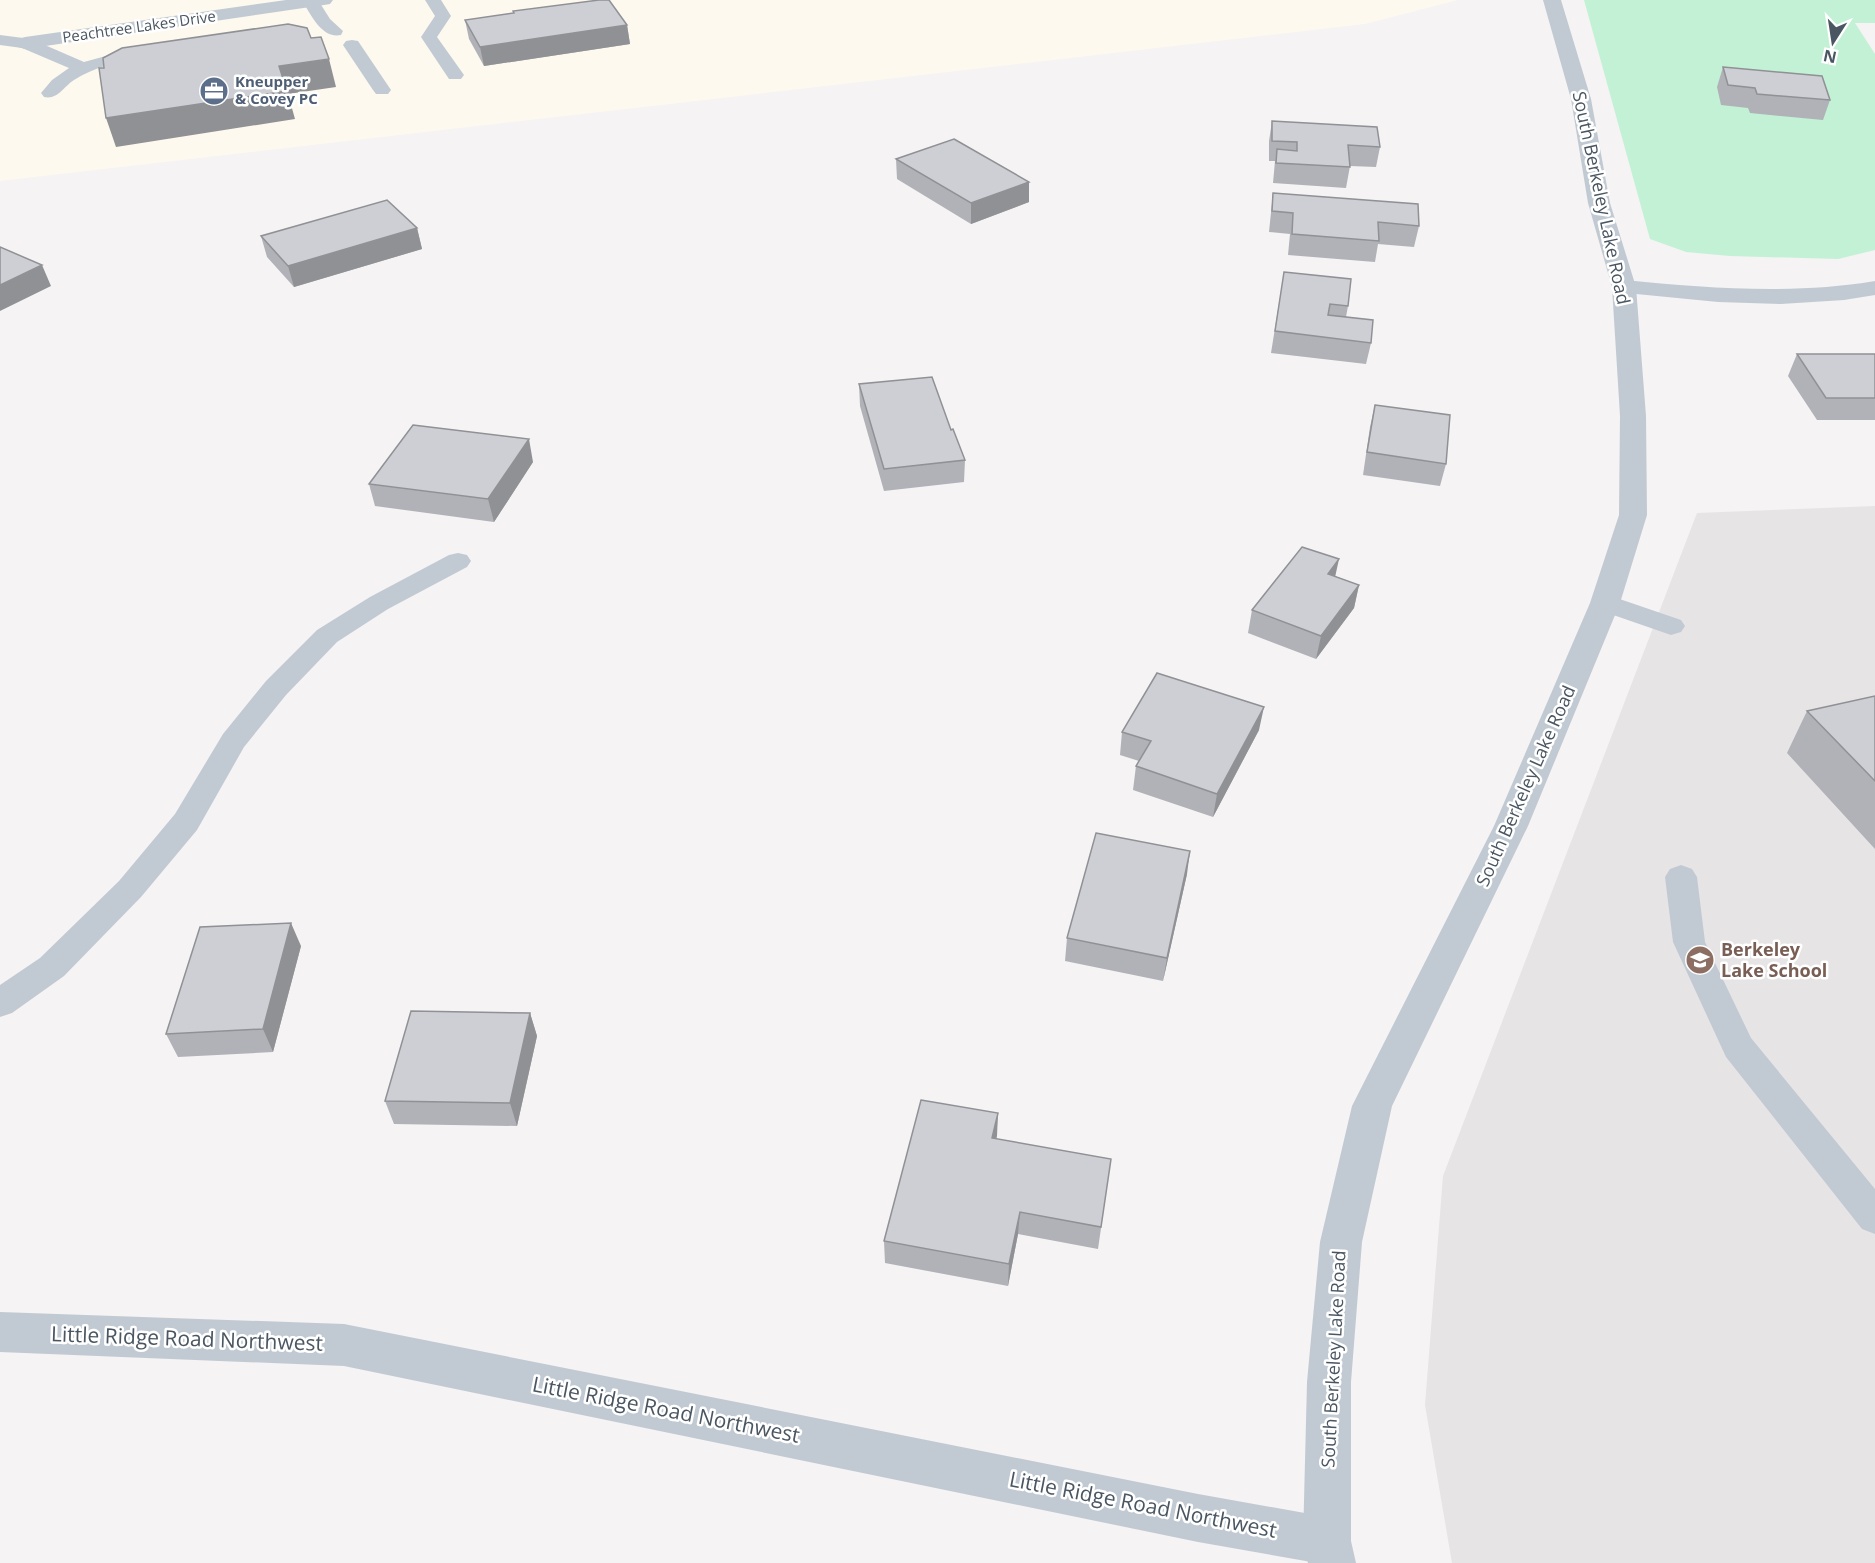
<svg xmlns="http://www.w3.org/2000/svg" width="1875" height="1563" font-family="'Open Sans',sans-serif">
<rect width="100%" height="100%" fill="#f5f3f3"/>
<path fill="#fdf9ef" d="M0 0H1458L1365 24 0 181Z"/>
<path fill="#e6e4e5" d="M1875 506V1563H1452L1425 1405 1443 1176 1697 513Z"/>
<path fill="#c3f1d5" d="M1584 0H1875V23H1855L1875 54V250L1838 259 1730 256 1686 252 1650 239Z"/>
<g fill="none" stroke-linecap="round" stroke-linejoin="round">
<path fill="#c1cad2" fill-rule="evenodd" d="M304 0H318L330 19 343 31 341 35C322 39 311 15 303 2Z
M425 0H441L451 16 437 37 464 75 461 79H449L421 37 435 16Z
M0 35 31 39 84 62 135 48 141 49 144 53 141 57C118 62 94 67 74 80 63 87 58 100 44 97L41 93 52 80 69 68 22 48 0 45Z
M352 40 358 41 391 90 388 94H376L373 90 343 45 346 41Z
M458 553 467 555 471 561 467 567 388 609 337 642 286 695 244 747 197 830 141 897 64 976 12 1013 0 1017V985L40 958 119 881 175 814 223 734 266 681 317 630 370 597 449 555Z
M1605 594 1681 620 1685 626 1681 632 1671 635 1596 609 1592 603 1596 597Z
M1681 865 1692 869 1697 877 1705 942 1751 1038 1875 1189V1234L1862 1229 1726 1057 1673 942 1665 877 1670 869Z"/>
<path fill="#c1cad2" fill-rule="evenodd" d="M286 0H333L330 4 324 5 25 49 18 47 16 43 18 39 25 37Z
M1624 280C1708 288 1791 295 1875 281V295L1844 300 1781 304 1718 302 1616 292 1612 287 1616 282Z
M0 1312 344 1324 1198 1494 1327 1517 1344 1524 1351 1541 1344 1558 1331 1563H1317L1198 1542 344 1366 0 1352Z"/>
<path fill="#c1cad2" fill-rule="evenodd" d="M1543 0H1561L1591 99 1610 203 1636 287 1646 416 1647 515 1620 603 1528 826 1392 1106 1362 1242 1351 1382V1541L1356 1563H1308L1303 1541 1307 1382 1320 1242 1352 1106 1494 826 1590 603 1619 515 1620 416 1612 287 1588 203 1571 99Z"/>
</g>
<path fill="#b0b2b7" d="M513 11 627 25 630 44 484 66 469 39 465 20 513 13Z
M1723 67 1830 100 1823 120 1750 113 1748 108 1721 105 1717 87Z
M1272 121 1380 147 1376 167 1350 166 1346 188 1273 183 1275 161H1269V141Z
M896 159 1029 202 971 224 897 179Z
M1273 193 1419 226 1414 247 1378 244 1375 262 1288 255 1290 234 1269 232Z
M417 228 422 249 294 287 267 257 261 236Z
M1284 272 1348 306 1346 317 1371 343 1366 364 1271 353Z
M1797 354H1875V420H1817L1788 376Z
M859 384 951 430 965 460 964 482 884 491 860 406Z
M1375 405 1446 464 1440 486 1363 475 1370 427Z
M533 462 494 522 375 506 369 484Z
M1335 576 1359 585 1354 608 1316 659 1248 633 1252 610Z
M1875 696V849L1787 753 1807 711Z
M1259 730 1213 817 1133 790 1136 766 1139 761 1120 755 1122 732Z
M1187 874 1163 981 1065 961 1067 938Z
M301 946 273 1052 178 1057 166 1034Z
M530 1013 537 1036 517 1126 394 1124 385 1101Z
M998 1113 996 1139 1111 1159 1098 1249 1018 1234 1008 1286 885 1263 884 1241Z"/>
<path fill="#909195" d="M627 25 630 44 484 66 480 47Z
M329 59 336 87 288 94 295 119 116 147 106 118 279 66Z
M1029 182V202L971 224V203Z
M417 228 422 249 294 287 288 266Z
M42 265 51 286 0 311V285Z
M529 439 533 462 494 522 488 499Z
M1339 559 1334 582 1328 574Z
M1359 585 1354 608 1316 659 1321 636Z
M1264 707 1259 730 1213 817 1217 794Z
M1190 851 1187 874 1163 981 1167 958Z
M291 923 301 946 273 1052 263 1029Z
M530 1013 537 1036 517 1126 510 1103Z
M998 1113 997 1136 991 1160 992 1138Z
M1020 1212 1018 1234 1008 1286 1009 1264Z"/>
<path fill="#cdcfd5" stroke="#909195" stroke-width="1.5" d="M599 0H609L627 25 480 47 465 20 514 13 513 11Z
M288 24 307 28 311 38 321 37 329 59 279 66 287 91 106 118 99 68H104L103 58 122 48Z
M1723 67 1822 76 1830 100 1757 94 1755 88 1728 85Z
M1272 121 1377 127 1380 147 1348 145 1350 167 1276 163 1277 149 1297 151V142L1272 141Z
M954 139 1029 182 971 203 896 159Z
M1273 193 1418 204 1419 226 1378 222 1379 241 1292 234 1293 213 1272 211Z
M387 200 417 228 288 266 261 236Z
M0 247 42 265 0 285Z
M1284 272 1351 279 1348 306 1330 304 1328 315 1373 320 1371 343 1275 331Z
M1797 354H1875V398H1826Z
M932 377 951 430 953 429 965 460 884 469 859 384Z
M1375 405 1450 415 1446 464 1367 452Z
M413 425 529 439 488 499 369 484Z
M1302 547 1339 559 1328 574 1359 585 1321 636 1252 610Z
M1157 673 1264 707 1217 794 1136 766 1151 741 1122 732Z
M1875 696V781L1807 711Z
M1096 833 1190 851 1167 958 1067 938Z
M291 923 263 1029 166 1034 200 927Z
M411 1011 530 1013 510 1103 385 1101Z
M921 1100 998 1113 992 1138 1111 1159 1101 1227 1020 1212 1009 1264 884 1241Z"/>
<defs>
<g id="office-disc" transform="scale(1.5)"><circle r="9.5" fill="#5c6f8a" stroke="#fff"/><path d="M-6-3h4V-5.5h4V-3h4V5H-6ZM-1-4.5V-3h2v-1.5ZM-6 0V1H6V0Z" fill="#fff"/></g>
<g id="school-disc" transform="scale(1.5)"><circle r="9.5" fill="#8d6e63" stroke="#fff"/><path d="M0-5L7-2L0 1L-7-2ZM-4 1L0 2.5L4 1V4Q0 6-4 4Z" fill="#fff"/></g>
</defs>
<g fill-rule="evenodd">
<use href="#office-disc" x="214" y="91"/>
<use href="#school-disc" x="1700" y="960"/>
</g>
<g text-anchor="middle" stroke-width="5" stroke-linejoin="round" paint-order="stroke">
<g font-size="15" fill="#4a5661" stroke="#fff">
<text transform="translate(139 27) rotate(-8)" y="5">Peachtree Lakes Drive</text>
</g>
<g font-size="15" font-weight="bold" fill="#4e5e75" stroke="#fff" text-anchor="start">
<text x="235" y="87">Kneupper<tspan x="235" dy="17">&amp; Covey PC</tspan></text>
</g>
<g font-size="18" fill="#4a5661" stroke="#fff">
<text transform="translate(1601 198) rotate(78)" y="6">South Berkeley Lake Road</text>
<text transform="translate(1526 786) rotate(-66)" y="6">South Berkeley Lake Road</text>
<text transform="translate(1334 1359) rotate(-87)" y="6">South Berkeley Lake Road</text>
</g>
<g font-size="18" font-weight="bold" fill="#785e54" stroke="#fff" text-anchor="start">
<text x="1721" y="956">Berkeley<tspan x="1721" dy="21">Lake School</tspan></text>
</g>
<g font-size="21" fill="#4a5661" stroke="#fff">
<text transform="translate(187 1339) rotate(2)" y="7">Little Ridge Road Northwest</text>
<text transform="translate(666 1410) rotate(11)" y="7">Little Ridge Road Northwest</text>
<text transform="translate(1143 1505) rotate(11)" y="7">Little Ridge Road Northwest</text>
</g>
</g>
<g transform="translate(1833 42) rotate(192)" stroke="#ffffff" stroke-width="4.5" paint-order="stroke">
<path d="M0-4.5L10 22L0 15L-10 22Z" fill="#4a5661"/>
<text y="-9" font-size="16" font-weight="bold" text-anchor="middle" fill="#4a5661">N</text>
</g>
</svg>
